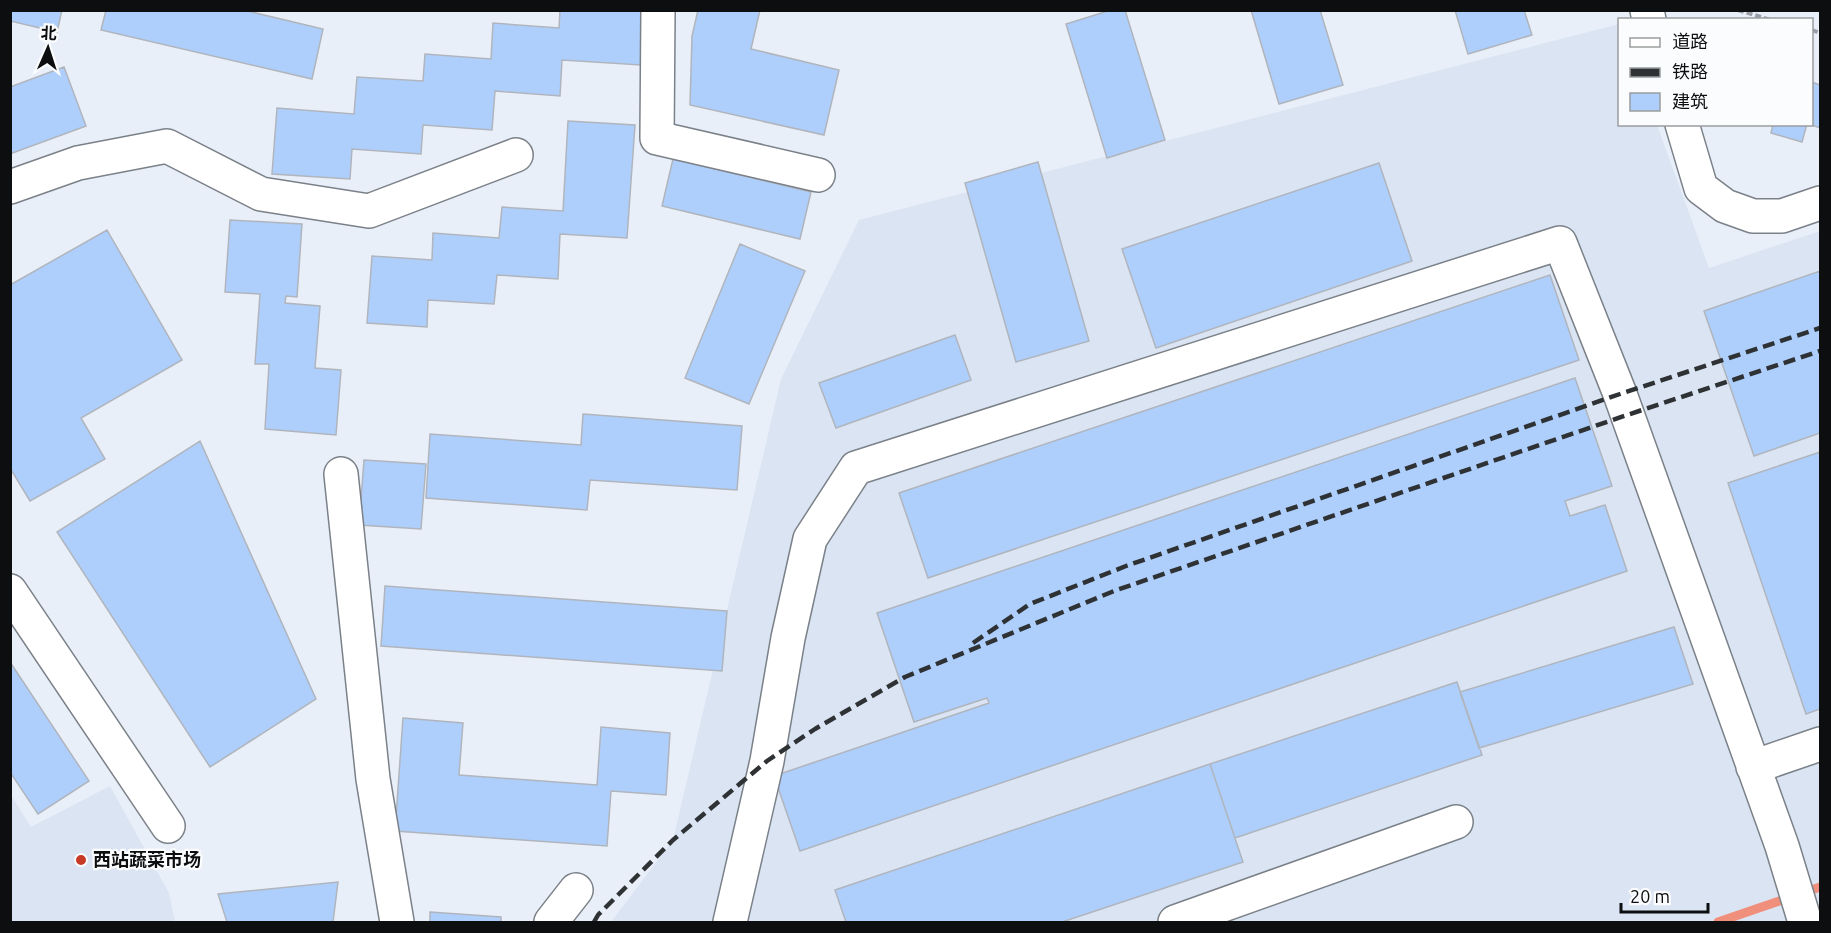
<svg xmlns="http://www.w3.org/2000/svg" width="1831" height="933" font-family="Ubuntu,'Noto Sans SC',sans-serif">
<rect width="100%" height="100%" fill="#e9eff8"/>
<path fill="#dae4f3" d="M1619 24 1620 124 1657 125 1709 268 1820 231V922H611L673 840 781 379 859 220Z
M110 786 169 893 175 922H11V795L31 827Z"/>
<g fill="none" stroke-linecap="round" stroke-linejoin="round">
<path stroke="#f18f7d" stroke-width="9" d="M1718 922 1820 887"/>
</g>
<path fill="#aecffc" stroke="#b0b5bd" stroke-width="1.5" d="M10 10H62L57 32 10 21Z
M106 10H243L323 29 312 79 101 30Z
M560 10H645L641 65 562 60 560 96 495 91 492 130 423 125 421 154 352 149 350 179 272 174 277 108 354 114 357 77 423 81 425 54 491 59 493 23 559 28Z
M698 10H760L751 49 839 70 824 135 690 105 692 36Z
M1111 10H1125L1165 140 1107 158 1066 24Z
M1251 10H1320L1343 85 1279 104Z
M1455 10H1524L1532 35 1468 54Z
M64 67 86 126 10 154V87Z
M1812 82 1820 85V128L1809 124H1812Z
M568 121 635 125 627 238 560 234 558 279 497 275 494 304 428 300 427 327 367 323 372 256 432 260 433 233 499 238 502 207 563 211Z
M1773 124H1807L1802 142 1771 133Z
M673 159 811 192 800 239 662 206Z
M1038 162 1089 341 1016 362 965 183Z
M1379 163 1412 261 1156 348 1122 249Z
M230 220 302 224 297 297 286 296 285 303 320 306 315 368 341 370 336 435 265 429 269 364H255L260 294 225 292Z
M107 230 182 360 81 418 105 459 30 501 10 468V285Z
M740 244 805 271 749 404 685 378Z
M1820 271V433L1754 456 1704 311Z
M1550 275 1579 360 928 578 899 493Z
M955 335 971 380 836 428 819 383Z
M1575 378 1612 486 1565 501 1570 516 1605 505 1627 571 800 851 774 776 989 703 987 698 914 722 877 613Z
M583 414 742 426 737 490 590 480 587 510 426 498 430 434 581 445Z
M200 441 316 699 210 767 57 532Z
M1820 452V709L1806 714 1728 483Z
M364 460 426 464 421 529 359 525Z
M385 586 727 611 722 671 381 646Z
M1674 627 1693 684 1479 748 1460 692Z
M10 662 89 781 38 814 10 772Z
M1457 682 1482 755 1235 838 1210 764Z
M403 718 463 723 459 775 597 785 601 727 670 733 666 795 611 791 607 846 395 831Z
M1210 764 1243 862 1062 922H846L835 890Z
M338 882 333 922H227L218 894Z
M430 912 501 917V922H430Z"/>
<g fill="none" stroke-linecap="round" stroke-linejoin="round">
<g stroke="#7b8188" stroke-width="36">
<path id="minor" d="M658 10 657 138 818 175
M1647 10 1649 20
M1682 124 1701 188 1725 206 1753 216H1782L1820 203
M10 187 78 163 167 146 261 194 369 211 516 155
M341 474 373 779 397 922
M10 591 168 826
M1753 767 1820 744
M551 922 576 890
M730 922 767 761 788 638 810 539 856 468 1560 243 1620 394 1782 846 1805 922
M1175 922 1456 822"/>
</g>
<path stroke="#9b9fa6" stroke-width="4" stroke-dasharray="6 3" stroke-linecap="butt" d="M1738 10 1771 20
M1812 30 1820 33"/>
<use href="#minor" stroke="#fff" stroke-width="33"/>
<path stroke="#2f3235" stroke-width="4.5" stroke-dasharray="12 6" stroke-linecap="butt" d="M973 643 1030 604 1126 566 1620 394 1820 328
M594 922 598 915 673 840 767 761 815 729 905 677 1114 591 1627 415 1820 351"/>
</g>
<circle fill="#c73b26" stroke="#fbfcfe" stroke-width="2" cx="81" cy="860" r="6"/>
<g text-anchor="middle" stroke-width="4.5" stroke-linejoin="round" paint-order="stroke">
<g font-size="18" font-weight="bold" fill="#0c0e10" stroke="#fbfcfe" text-anchor="start">
<text x="93" y="866">西站蔬菜市场</text>
</g>
</g>
<rect width="1831" height="933" fill="none" stroke="#0c0e10" stroke-width="24"/>
<rect x="1618" y="18" width="195" height="108" fill="#fbfcfe" stroke="#9b9d9f" stroke-width="1.5"/>
<rect x="1630" y="38" width="30" height="9" fill="#ffffff" stroke="#9b9d9f" stroke-width="1.5"/>
<text x="1672" y="48" font-size="18" fill="#0c0e10">道路</text>
<rect x="1630" y="68" width="30" height="9" fill="#2f3235" stroke="#9b9d9f" stroke-width="1.5"/>
<text x="1672" y="78" font-size="18" fill="#0c0e10">铁路</text>
<rect x="1630" y="93" width="30" height="18" fill="#aecffc" stroke="#9b9d9f" stroke-width="1.5"/>
<text x="1672" y="108" font-size="18" fill="#0c0e10">建筑</text>
<g transform="translate(48 48) rotate(3)" stroke="#fbfcfe" stroke-width="4.5" paint-order="stroke">
<path d="M0-4.5L10 22L0 15L-10 22Z" fill="#0c0e10"/>
<text y="-9" font-size="16" font-weight="bold" text-anchor="middle" fill="#0c0e10">北</text>
</g>
<path d="M1621 903v9h87v-9" fill="none" stroke="#0c0e10" stroke-width="3"/>
<text x="1630" y="903" font-size="18" fill="#0c0e10" stroke="#fbfcfe" stroke-width="4.5" paint-order="stroke">20 m</text>
</svg>
